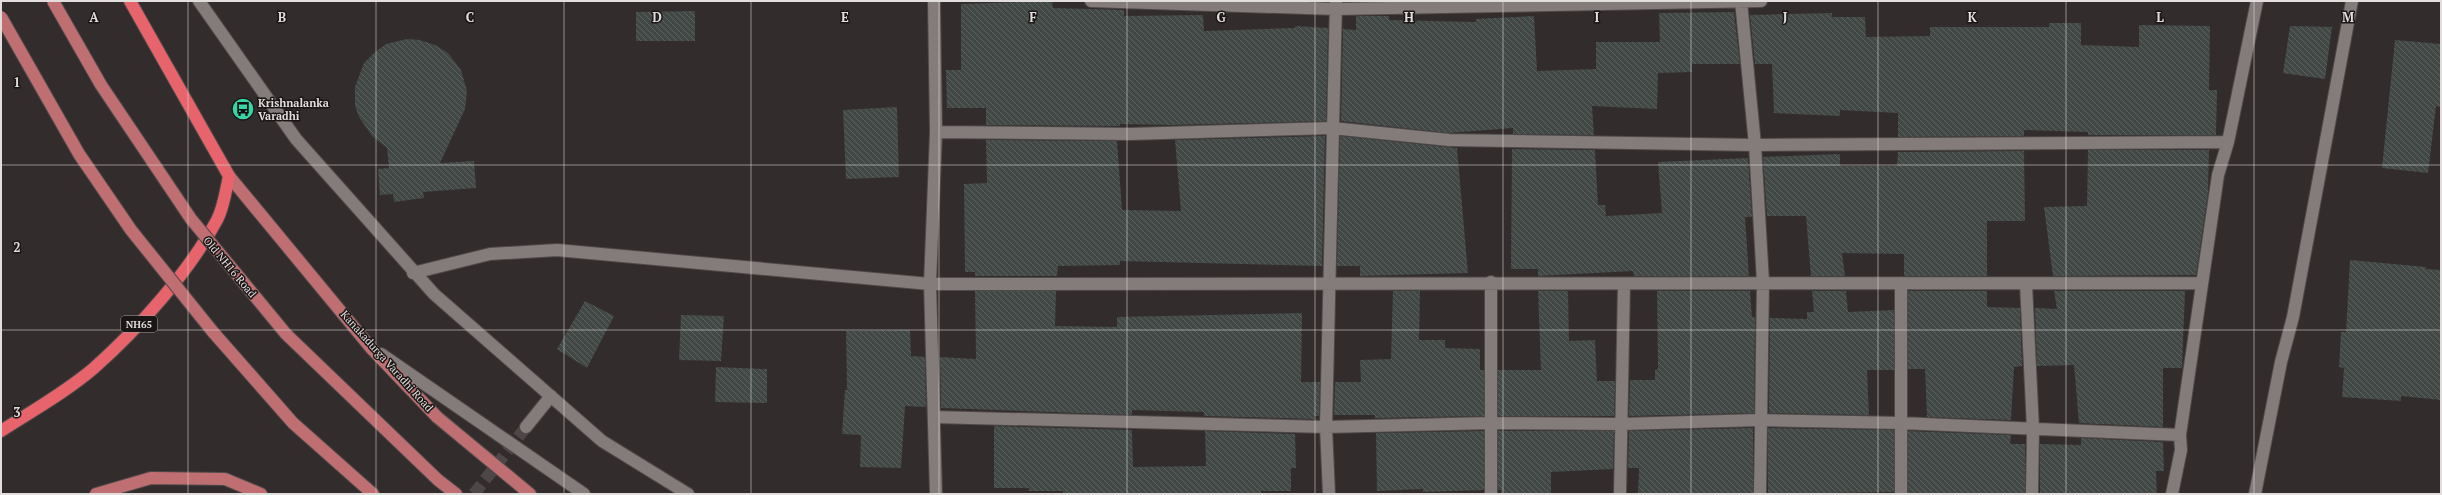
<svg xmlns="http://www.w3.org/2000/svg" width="2442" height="495" font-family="'PT Serif',serif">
<defs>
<pattern id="building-back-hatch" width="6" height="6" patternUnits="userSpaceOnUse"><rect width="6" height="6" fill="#414845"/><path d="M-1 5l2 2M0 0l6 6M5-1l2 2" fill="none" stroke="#5c625f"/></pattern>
</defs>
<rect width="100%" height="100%" fill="#332c2c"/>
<path fill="url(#building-back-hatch)" d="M1052 1 1053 8 1124 10V16L1203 15 1204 31 1295 28V26L1328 28 1326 121 1170 125 1120 124V126L986 125V108H947L946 70H961V4Z
M695 11V41H636V12Z
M1734 12 1740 64H1692V72L1658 73 1657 109 1592 106 1594 135 1513 134V128L1449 133 1341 121 1343 29 1356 30V16H1389V20L1476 22V19L1534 16 1537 71 1596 69V42H1660L1659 13Z
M1832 13V17H1865L1866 37 1930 36V27H2049V23H2081V45L2139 47V25L2210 26 2209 90H2217L2216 135H2088V132L2024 130V136L1898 137V113L1840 110V116L1774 113 1772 64H1755L1750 15Z
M2290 26 2332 27 2325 79 2283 73Z
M407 39 420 40 435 45 448 53 461 70 467 91 465 109 440 163 474 161 476 188 423 192 424 198 394 202 393 194 380 195 378 169 389 168 387 148 372 136 359 117 355 106V87L364 63 374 53 386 44Z
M2395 40 2441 44V107L2436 106 2428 173 2382 168Z
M897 107 899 177 846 179 843 110Z
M1325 136 1322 266 1120 261V265L1058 266 1057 276H975V272H965L964 184 987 183 986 140 1117 141 1122 210 1181 211 1175 140Z
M1340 136 1457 148 1468 273 1360 276V266H1337Z
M1512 149 1595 150 1598 205H1605L1606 216 1662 213 1658 162 1748 158 1752 217H1745L1749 276H1634L1633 271 1538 276V269H1511Z
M2088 150H2209L2208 193 2196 275 2053 276 2044 207 2087 206Z
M2024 151 2025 221H1987V276H1904V254L1842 253 1845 276H1811L1806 216H1767L1763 157 1840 154V166H1897L1898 152Z
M2350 260 2426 267V269L2441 270V400L2401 396V401L2342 397 2344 368 2339 367 2341 332H2346Z
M975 291H1056L1055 326 1117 327V317L1302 313 1301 382H1320L1319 416H1314V419L1204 416V412L1132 410V415L941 408 940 357 976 359Z
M1393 291H1420L1419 340H1445V348L1480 349V370H1484V416L1375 418V415H1334L1335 382H1361L1360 360 1391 359Z
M1538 291H1568L1569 341 1595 340 1597 381H1615L1614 416H1498V370H1541Z
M1657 291H1750L1752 317H1755L1754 413 1629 416 1630 380H1655V370L1658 369Z
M1812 291H1846L1848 312 1894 310V370H1867L1869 415 1769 413 1770 318 1807 319V312H1814Z
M1908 291H1987V307L2020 308 2022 366 2014 367 2011 420 1927 417 1925 369H1908Z
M2054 291H2185L2182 368H2163V427L2079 423 2074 365 2037 366 2035 308 2057 309Z
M585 301 614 316 587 368 557 349Z
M681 315 724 316 721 361 679 360Z
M910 330 911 356 925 357 926 407 905 406 901 468 860 467 861 435 842 434 845 390H847L846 331Z
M716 367 767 369V403L715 402Z
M994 426 1132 430 1133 467 1206 466 1205 431 1295 434 1296 468H1291V491H1261V494H1063V491H1029V488H994Z
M1753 428V494H1638L1639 468H1628L1629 431Z
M1768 428 1894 430V492L1768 494Z
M1484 431V490L1423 492V489L1377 491 1376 433Z
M1498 431H1614L1613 469 1551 472V494H1501V490H1498Z
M1908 431 2011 435 2010 444H2025V494H1908Z
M2081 438 2163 442 2164 471H2156L2157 494 2040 493V444L2081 445Z"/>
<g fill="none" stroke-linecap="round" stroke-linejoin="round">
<path stroke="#4d4747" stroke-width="12" stroke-dasharray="12 6" stroke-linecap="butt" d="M474 494 526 427"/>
<g stroke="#4f4949" stroke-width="14">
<path id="minor" d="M199 1 296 139 434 294 602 441 688 494
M934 1 936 132 930 284 936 494
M1091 1 1336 9 1761 1
M1741 1 1755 145 1763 282 1760 494
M936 132 1130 134 1332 128 1449 140 1755 145 2228 142
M413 273 490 254 557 250 930 284 2202 283
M1901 283V494
M2026 284 2033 429 2032 494
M381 354 584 494
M934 417 1326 427 1491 423 1622 424 1759 420 1901 423 2180 435
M526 427 551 396
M1329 494 1326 427 1336 2
M1491 494V282
M1620 494 1624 284
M2172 494 2181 450 2180 435 2218 175 2228 142 2257 1
M2255 494 2281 362 2293 317 2352 1"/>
</g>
<g stroke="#4f4949" stroke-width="14">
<path id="major" d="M229 176 371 348 437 417 530 494
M258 300 286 334 438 480 456 494
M213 332 293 423 373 494
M96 494 151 478 225 479 261 494"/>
</g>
<g stroke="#4f4949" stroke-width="14">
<path id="highway" d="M1 431C32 411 66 392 94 368 138 329 189 272 217 220 224 207 226 189 229 176L130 1"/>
</g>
<use href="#minor" stroke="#847c7b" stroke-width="12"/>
<use href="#major" stroke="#bf6e72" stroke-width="12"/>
<use href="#highway" stroke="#e7646c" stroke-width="12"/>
<g stroke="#4f4949" stroke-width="14" stroke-linecap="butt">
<path id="major-bridge" d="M53 1 101 85 191 219 258 300
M1 17 79 154 131 230 213 332"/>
</g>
<use href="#major-bridge" stroke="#bf6e72" stroke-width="12"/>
</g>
<path fill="none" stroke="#e3dede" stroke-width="1" stroke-opacity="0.55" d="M188 1V494M376 1V494M564 1V494M751 1V494M939 1V494M1127 1V494M1315 1V494M1503 1V494M1691 1V494M1878 1V494M2066 1V494M2254 1V494M1 165H2441M1 330H2441"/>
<defs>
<g id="bus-disc" transform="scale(1.15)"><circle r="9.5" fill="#38d4a6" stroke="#191615"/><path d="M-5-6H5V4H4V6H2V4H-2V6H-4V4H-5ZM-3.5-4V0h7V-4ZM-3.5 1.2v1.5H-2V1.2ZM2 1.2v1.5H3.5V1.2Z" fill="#111"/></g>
</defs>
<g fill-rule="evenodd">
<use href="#bus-disc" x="243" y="109"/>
</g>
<g text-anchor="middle" stroke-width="3" stroke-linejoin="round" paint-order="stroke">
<rect fill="#191615" stroke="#a6a2a2" stroke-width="1" x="121" y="316" width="36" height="16" rx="3"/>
<g font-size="10" font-weight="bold" fill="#e3dede">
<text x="139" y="328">NH65</text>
</g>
<g font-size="11" font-weight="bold" fill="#e3dede" stroke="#191615" text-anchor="start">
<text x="258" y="107">Krishnalanka<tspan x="258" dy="13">Varadhi</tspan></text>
</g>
<g font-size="11" fill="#e3dede" stroke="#191615">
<text transform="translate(230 267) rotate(50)" y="4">Old NH16 Road</text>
<text transform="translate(387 361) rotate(48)" y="4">Kanakadurga Varadhi Road</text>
</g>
</g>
<g font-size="13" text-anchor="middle" font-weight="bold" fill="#e3dede" stroke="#191615" stroke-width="3" stroke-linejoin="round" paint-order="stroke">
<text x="94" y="22">A</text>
<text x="282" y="22">B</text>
<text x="470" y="22">C</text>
<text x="657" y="22">D</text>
<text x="845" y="22">E</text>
<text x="1033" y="22">F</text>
<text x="1221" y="22">G</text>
<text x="1409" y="22">H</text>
<text x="1597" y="22">I</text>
<text x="1785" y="22">J</text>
<text x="1972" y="22">K</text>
<text x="2160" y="22">L</text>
<text x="2348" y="22">M</text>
<text x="17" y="87">1</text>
<text x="17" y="252">2</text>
<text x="17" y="417">3</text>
</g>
<rect width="2442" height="495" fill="none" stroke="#e3dede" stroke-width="4"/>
</svg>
